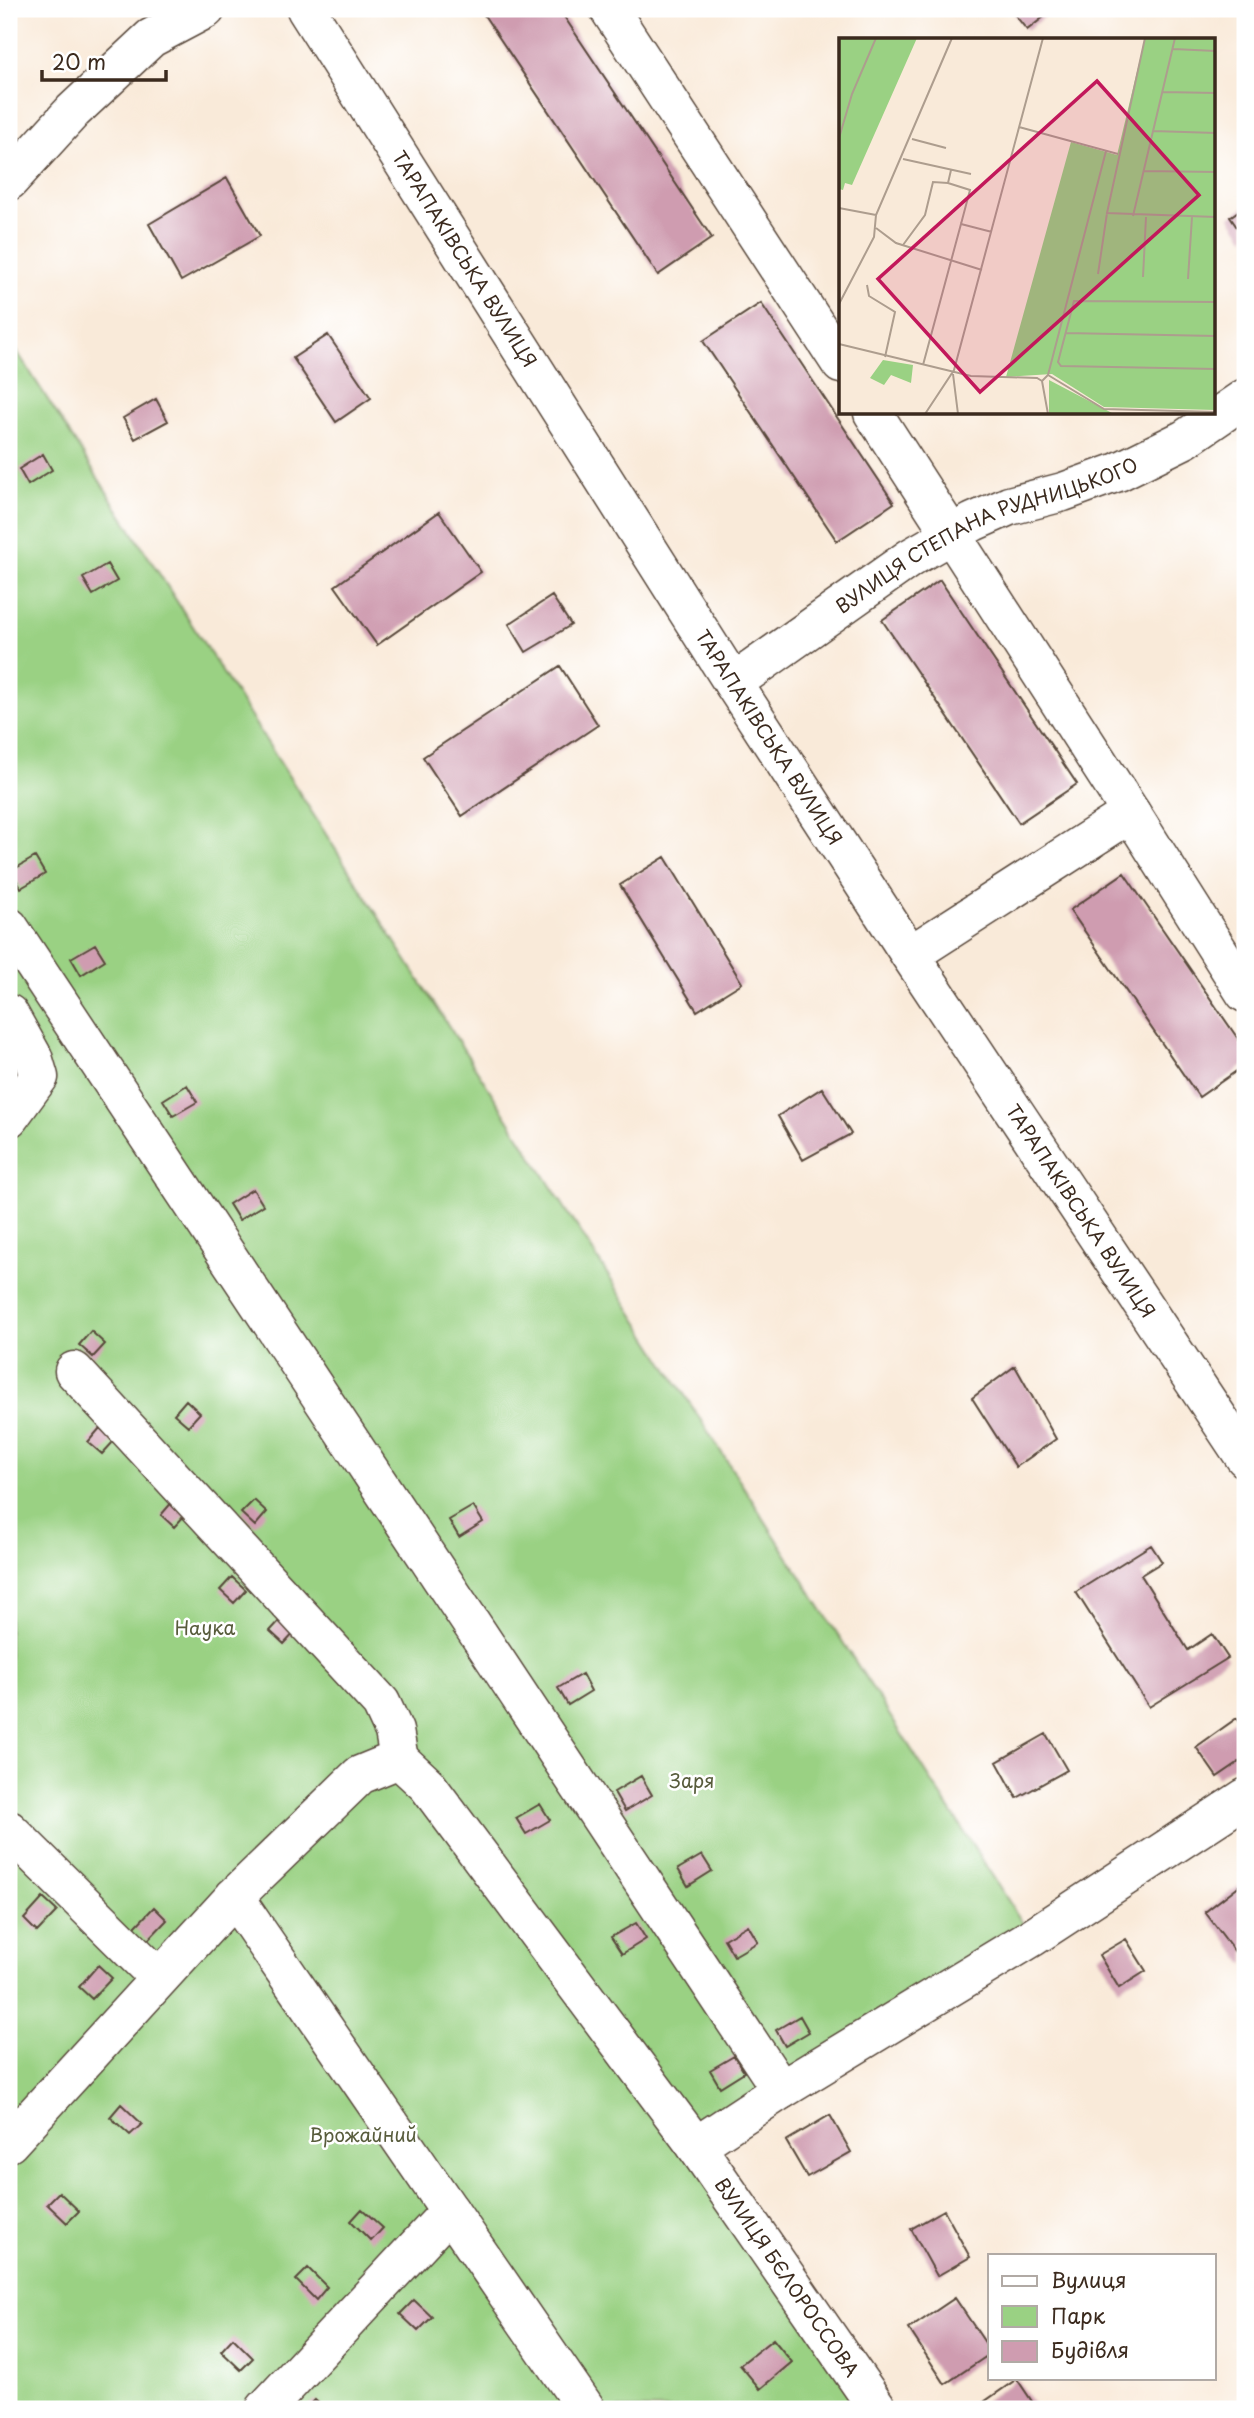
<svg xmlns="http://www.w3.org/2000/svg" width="1254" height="2418" font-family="'Playpen Sans',sans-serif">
<rect width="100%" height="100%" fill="#fff"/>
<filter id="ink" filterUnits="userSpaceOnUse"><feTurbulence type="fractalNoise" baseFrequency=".0143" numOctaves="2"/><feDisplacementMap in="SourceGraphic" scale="14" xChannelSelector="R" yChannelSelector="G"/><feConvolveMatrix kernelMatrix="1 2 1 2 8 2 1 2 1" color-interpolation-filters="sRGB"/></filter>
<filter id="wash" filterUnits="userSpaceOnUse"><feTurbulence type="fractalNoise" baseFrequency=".00686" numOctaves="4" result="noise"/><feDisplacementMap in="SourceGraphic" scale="28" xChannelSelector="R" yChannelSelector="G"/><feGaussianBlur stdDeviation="1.57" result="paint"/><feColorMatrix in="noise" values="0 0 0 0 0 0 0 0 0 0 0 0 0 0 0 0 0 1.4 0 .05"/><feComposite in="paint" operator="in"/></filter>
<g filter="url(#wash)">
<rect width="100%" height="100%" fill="#f9ead9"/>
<path fill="#9ad183" stroke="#6a7e50" stroke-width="2" d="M9 339 1027 1930 690 2138 878 2409H9Z"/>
<g id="blocks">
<path fill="#cf9cb0" d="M480 9H559L712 238 658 275Z
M1015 9H1054L1027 30 1012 11Z
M227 178 260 236 181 281 149 224Z
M1245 206V239L1230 217Z
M761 303 894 503 837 541 703 341Z
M328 335 371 398 336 422 293 358Z
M156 399 168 421 135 439 123 418Z
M43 454 52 470 28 485 19 469Z
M439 512 481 572 377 645 335 586Z
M107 564 117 581 93 595 83 578Z
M940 580 1077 784 1019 823 882 620Z
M552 596 571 625 526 652 509 624Z
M560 666 598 725 462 816 423 757Z
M35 857 45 874 21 888 11 871Z
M665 857 742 983 697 1011 620 885Z
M1124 873 1245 1049V1065L1199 1097 1070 910Z
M95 944 105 960 81 975 71 958Z
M187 1085 197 1102 173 1116 163 1100Z
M822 1088 851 1134 803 1160 778 1116Z
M253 1189 263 1205 239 1220 229 1204Z
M91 1331 105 1344 93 1357 79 1345Z
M1015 1366 1056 1439 1016 1467 972 1398Z
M186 1400 200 1413 188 1426 174 1414Z
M100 1428 114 1441 102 1454 88 1442Z
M254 1500 267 1512 255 1526 241 1513Z
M173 1501 186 1514 174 1527 161 1515Z
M473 1506 483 1522 459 1537 449 1520Z
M1151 1545 1162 1562 1141 1575 1188 1650 1212 1634 1228 1658 1149 1707 1076 1592Z
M232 1577 246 1590 234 1603 220 1590Z
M282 1618 296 1631 284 1644 270 1631Z
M582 1674 591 1691 568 1705 558 1688Z
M1237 1718 1245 1730V1758L1217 1777 1196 1747Z
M1046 1734 1067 1770 1017 1798 997 1762Z
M641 1776 652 1795 625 1811 614 1792Z
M540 1804 550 1820 526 1834 516 1818Z
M702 1855 712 1871 688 1886 678 1869Z
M1245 1881V1965L1205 1912Z
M43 1898 57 1911 37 1932 24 1919Z
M154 1907 167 1920 147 1941 134 1928Z
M636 1923 646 1939 622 1954 611 1937Z
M748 1925 758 1942 734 1956 724 1939Z
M1126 1939 1146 1971 1119 1988 1099 1955Z
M98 1965 112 1978 92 1999 79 1987Z
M800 2016 809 2032 785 2046 776 2030Z
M734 2056 744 2072 720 2087 710 2070Z
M121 2104 142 2124 130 2135 110 2117Z
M830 2115 851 2152 807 2177 786 2141Z
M59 2192 79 2211 67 2223 47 2204Z
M362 2209 383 2228 371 2241 351 2221Z
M944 2210 970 2257 937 2276 911 2229Z
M308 2268 327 2287 316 2300 296 2280Z
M955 2298 990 2350V2354L945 2384 909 2329Z
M414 2300 432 2317 418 2331 400 2314Z
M233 2338 253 2358 241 2370 221 2351Z
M773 2339 792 2362 760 2389 740 2365Z
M1017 2379 1033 2403 1023 2409H985L981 2404Z
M315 2400 325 2409H306Z"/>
</g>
</g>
<g filter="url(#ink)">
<use href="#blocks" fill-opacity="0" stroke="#58473a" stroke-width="2"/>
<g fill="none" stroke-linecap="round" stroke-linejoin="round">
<g stroke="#58473a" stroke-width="41">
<g id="minor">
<path id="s1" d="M306 9 733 683 910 955 1245 1458"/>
<path d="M609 9 841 364"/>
<path d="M9 181 73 111 151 38 206 9"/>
<path d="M873 413 1131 813 910 955"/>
<path id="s2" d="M733 683 910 558 973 522 1009 506 1063 492 1118 472 1185 439 1245 398"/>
<path d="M1131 813 1245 993"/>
<path d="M9 927 781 2090"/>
<path d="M9 1014 33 1057 39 1077 9 1118"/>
<path d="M74 1371 381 1703 394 1731 399 1759"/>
<path d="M9 1830 159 1978"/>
<path d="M234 1897 586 2409"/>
<path id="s3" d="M9 2143 234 1897 360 1775 399 1759 427 1785 696 2146 878 2409"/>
<path d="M696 2146 781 2090 1031 1938 1245 1798"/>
<path d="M265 2409 450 2211"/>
</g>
</g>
<use href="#minor" stroke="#fff" stroke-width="38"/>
</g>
</g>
<g text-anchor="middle" stroke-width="5" stroke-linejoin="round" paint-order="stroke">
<g font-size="19" fill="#3b2a1e" stroke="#fff">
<text dy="7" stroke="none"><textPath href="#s1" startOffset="296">ТАРАПАКІВСЬКА ВУЛИЦЯ</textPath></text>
<text dy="7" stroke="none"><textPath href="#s2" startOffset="296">ВУЛИЦЯ СТЕПАНА РУДНИЦЬКОГО</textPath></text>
<text dy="7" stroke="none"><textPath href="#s1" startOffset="863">ТАРАПАКІВСЬКА ВУЛИЦЯ</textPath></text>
<text dy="7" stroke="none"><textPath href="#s1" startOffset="1430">ТАРАПАКІВСЬКА ВУЛИЦЯ</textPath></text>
<text dy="7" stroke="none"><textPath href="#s3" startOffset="1199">ВУЛИЦЯ БЄЛОРОССОВА</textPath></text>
</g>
<g font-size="19" fill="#585c3c" stroke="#fff">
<text x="205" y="1635">Наука</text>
<text x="692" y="1788">Заря</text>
<text x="363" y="2142">Врожайний</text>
</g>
</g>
<g transform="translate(839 38)">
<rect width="376" height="376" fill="#f9ead9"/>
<path d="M0 0H78L13 147 6 145 4 152 0 151ZM306 0H376V372L265 369 213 336 167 339 232 104 278 117ZM44 322 74 327 72 345 52 337 45 347 31 340ZM210 342 273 375 376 376H210Z" fill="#9ad183"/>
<path fill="none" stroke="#ad9d8e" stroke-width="2" d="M306 0 268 175 377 179M334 11 377 13M324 54 377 55M180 89 279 116M314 93 377 95M0 100 13 56 37 0M73 101 107 110M64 121 132 136M112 132 109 145 131 152 122 186M305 133 377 134M0 170 37 177M294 178 336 0M37 190 57 205 143 232M64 207 86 177 94 144 109 145M259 236 268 175M304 239 307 179M349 241 353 179M28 247 30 258 56 274 46 319M377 264 235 263 219 324 222 328 377 331M0 266 35 199 37 177 113 0M226 295 377 298M0 306 132 338 198 340 203 343 209 376M84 327 122 186 153 194M114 336 119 376M209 337 265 371 377 374M203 343 209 337 267 113M86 376 115 332 204 0"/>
<path fill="#c2185b" fill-opacity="0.15" stroke="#c2185b" stroke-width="3.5" d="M258 43 360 157 141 354 39 241Z"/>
<rect width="376" height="376" fill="none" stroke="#3b2a1e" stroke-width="3.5"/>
</g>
<rect width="1254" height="2418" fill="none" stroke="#fff" stroke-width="35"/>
<rect x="988" y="2254" width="228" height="126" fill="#ffffff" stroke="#b1aaa5" stroke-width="2"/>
<rect x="1002" y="2276" width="35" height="10" fill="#ffffff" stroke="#b1aaa5" stroke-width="2"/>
<text x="1051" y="2288" font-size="21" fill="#3b2a1e">Вулиця</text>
<rect x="1002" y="2306" width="35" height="21" fill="#9ad183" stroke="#b1aaa5" stroke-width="2"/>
<text x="1051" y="2324" font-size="21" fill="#3b2a1e">Парк</text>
<rect x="1002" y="2341" width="35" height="21" fill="#cf9cb0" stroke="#b1aaa5" stroke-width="2"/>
<text x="1051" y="2358" font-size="21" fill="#3b2a1e">Будівля</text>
<path d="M42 70v10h124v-10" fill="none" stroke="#3b2a1e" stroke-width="3.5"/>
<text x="52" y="70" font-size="21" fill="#3b2a1e" stroke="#ffffff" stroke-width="5" paint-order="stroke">20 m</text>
</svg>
